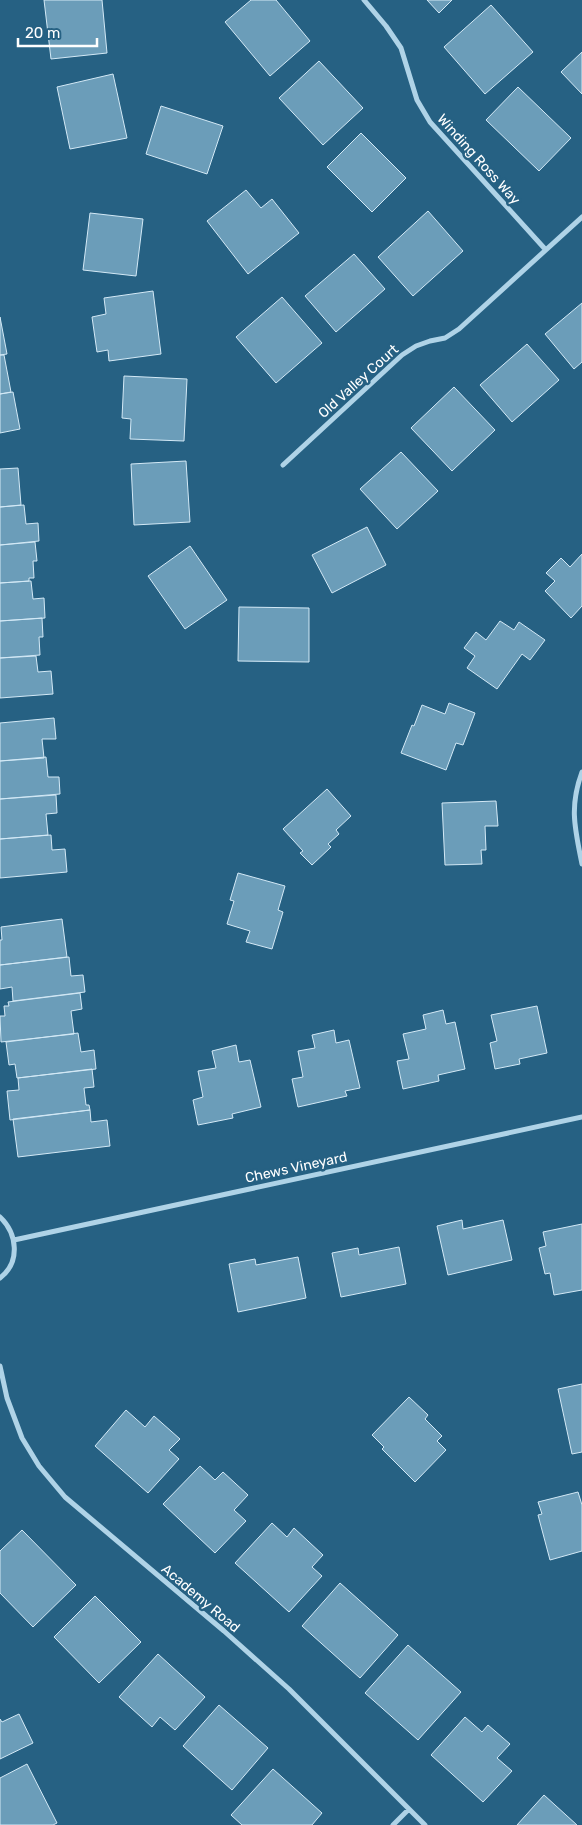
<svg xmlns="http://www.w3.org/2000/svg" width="582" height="1825" font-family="Rubik,sans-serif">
<rect width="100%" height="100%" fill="#266183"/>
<path fill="#6b9db9" stroke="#d3e9f6" d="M44 0H102L107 53 51 59Z
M251 0H276L310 41 270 76 225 22Z
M427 0H452L439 13Z
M491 5 533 52 485 94 444 47Z
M582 52V94L561 72Z
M319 61 363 108 323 145 279 98Z
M113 74 127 138 70 149 57 87Z
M518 87 571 138 539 171 486 120Z
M161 106 223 126 207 174 146 154Z
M361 133 406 178 372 212 327 167Z
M246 190 261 208 272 199 299 233 248 274 207 221Z
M428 211 463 251 413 296 378 257Z
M90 213 143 219 136 276 83 270Z
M354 254 385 289 336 332 305 296Z
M153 291 161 354 109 361 108 350 97 352 92 317 106 314 104 298Z
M282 297 322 343 276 383 236 337Z
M582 303V362L574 369 545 334Z
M0 317 7 354 0 355Z
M527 344 559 380 512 422 480 385Z
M0 355H4L11 392 0 394Z
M124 376 187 379 184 441 130 439 131 419 122 418Z
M454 387 495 430 452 471 411 428Z
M13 392 20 429 0 433V394Z
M401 452 438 491 397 529 360 489Z
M186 461 190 522 134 525 131 464Z
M18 468 21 505 0 507V469Z
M24 505 26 524 38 523 39 541 0 545V507Z
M367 527 386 565 332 593 312 555Z
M35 542 37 561H33L34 578H29V581L0 583V545Z
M190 546 227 600 185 629 148 576Z
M582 554V606L571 618 545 591 555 581 546 573 561 558 570 567Z
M31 581 33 599 44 598 45 618 0 621V583Z
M239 607 309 608V662L238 661Z
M42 618 43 637H39L40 655 0 658V621Z
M500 621 514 630 519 622 545 640 530 660 522 654 497 689 467 668 475 656 464 648 476 632 486 640Z
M36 656 38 672 51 671 53 694 0 698V658Z
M449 703 475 713 463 745 456 743 446 770 401 753 412 725 414 726 422 705 445 714Z
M54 718 56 739H42L44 758 0 761V723Z
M46 757 48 777H59L60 794 0 799V761Z
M327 789 351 816 336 830 339 834 328 844 331 847 312 865 300 853 303 851 283 829Z
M56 795 57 813 46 814 48 835 0 839V799Z
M496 801 498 826H485L486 850H481L482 864 445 865 442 803Z
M51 835 52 850 65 849 67 872 0 878V839Z
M238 873 285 886 278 910 283 912 272 949 246 942 250 931 227 924 234 901 230 900Z
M62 919 67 957 0 965V940H2L1 927Z
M69 957 71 976 83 975 85 992 13 1001 12 987 0 989V965Z
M80 993 82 1009 71 1011 74 1034 1 1042 0 1016H5L4 1006H9L8 1002Z
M537 1006 547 1053 519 1059 520 1064 495 1069 490 1043 497 1041 491 1015Z
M443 1010 446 1024 455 1022 465 1069 438 1075 439 1081 403 1089 397 1061 409 1059 403 1034 426 1029 423 1015Z
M334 1030 336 1043 349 1040 360 1088 345 1091 347 1096 298 1107 292 1079 303 1077 298 1051 315 1048 312 1035Z
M78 1033 81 1052 94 1050 96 1069 17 1078 15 1064 9 1065 6 1042Z
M236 1045 239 1062 250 1060 261 1107 232 1114 233 1118 198 1125 193 1100 203 1097 198 1071 216 1068 212 1051Z
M92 1069 94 1087 84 1088 86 1105H89L90 1110 10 1120 7 1091 19 1090 18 1078Z
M90 1110 91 1122 107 1120 110 1146 18 1157 13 1119Z
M462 1220 463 1229 503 1220 512 1260 448 1275 437 1226Z
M582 1224V1290L554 1295 550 1273 545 1274 539 1248 546 1246 543 1232Z
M399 1247 406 1284 341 1297 332 1253 358 1248 359 1255Z
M298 1257 306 1298 238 1312 229 1264 255 1259 256 1265Z
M582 1384V1452L572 1454 558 1389Z
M409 1397 428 1415 425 1419 442 1436 437 1441 446 1450 415 1482 382 1449 384 1447 372 1435Z
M126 1410 145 1427 154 1416 180 1439 169 1450 179 1459 148 1493 95 1446Z
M200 1466 215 1480 223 1472 248 1495 234 1510 246 1521 215 1553 163 1504Z
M578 1492 582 1505V1551L550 1560 538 1515 542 1514 538 1502Z
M272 1523 287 1537 294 1528 323 1555 312 1567 322 1576 289 1612 235 1563Z
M22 1530 76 1585 33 1627 0 1593V1551Z
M340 1583 398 1635 360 1678 302 1626Z
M95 1596 141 1642 99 1683 54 1637Z
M408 1645 461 1692 418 1740 365 1693Z
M158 1654 205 1697 175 1730 160 1717 152 1727 119 1697Z
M219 1705 268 1748 232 1790 183 1746Z
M19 1714 33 1743 0 1759V1719L2 1722Z
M465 1717 482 1732 488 1725 510 1744 497 1758 512 1771 483 1802 431 1755Z
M27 1764 57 1823 53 1825H0V1778Z
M273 1769 322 1813 312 1825H242L231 1815Z
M544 1795 577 1825H517Z"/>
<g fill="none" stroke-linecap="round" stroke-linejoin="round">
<path stroke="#afd3e7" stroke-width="5" d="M364 0 386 26 401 48 417 100 430 122 545 249
M283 465 402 355 416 346 430 341 445 338 459 329 582 217
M582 772C569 807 575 829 582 864
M0 1217C17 1233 21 1262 0 1278
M14 1240 582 1117
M0 1366 7 1398 22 1438 39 1466 65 1497 224 1631 289 1689 425 1825
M393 1825 409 1809"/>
</g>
<g text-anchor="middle" stroke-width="5" stroke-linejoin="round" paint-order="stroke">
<g font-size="14" fill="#fff" stroke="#266183">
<text transform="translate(479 159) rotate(48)" y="5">Winding Ross Way</text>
<text transform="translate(358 381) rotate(-42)" y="5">Old Valley Court</text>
<text transform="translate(296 1167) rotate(-12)" y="5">Chews Vineyard</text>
<text transform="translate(201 1598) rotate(40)" y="5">Academy Road</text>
</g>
</g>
<path d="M18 38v8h79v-8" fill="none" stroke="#ffffff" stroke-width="2.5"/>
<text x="25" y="38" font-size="15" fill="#ffffff" stroke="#266183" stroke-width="4" paint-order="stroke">20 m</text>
</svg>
